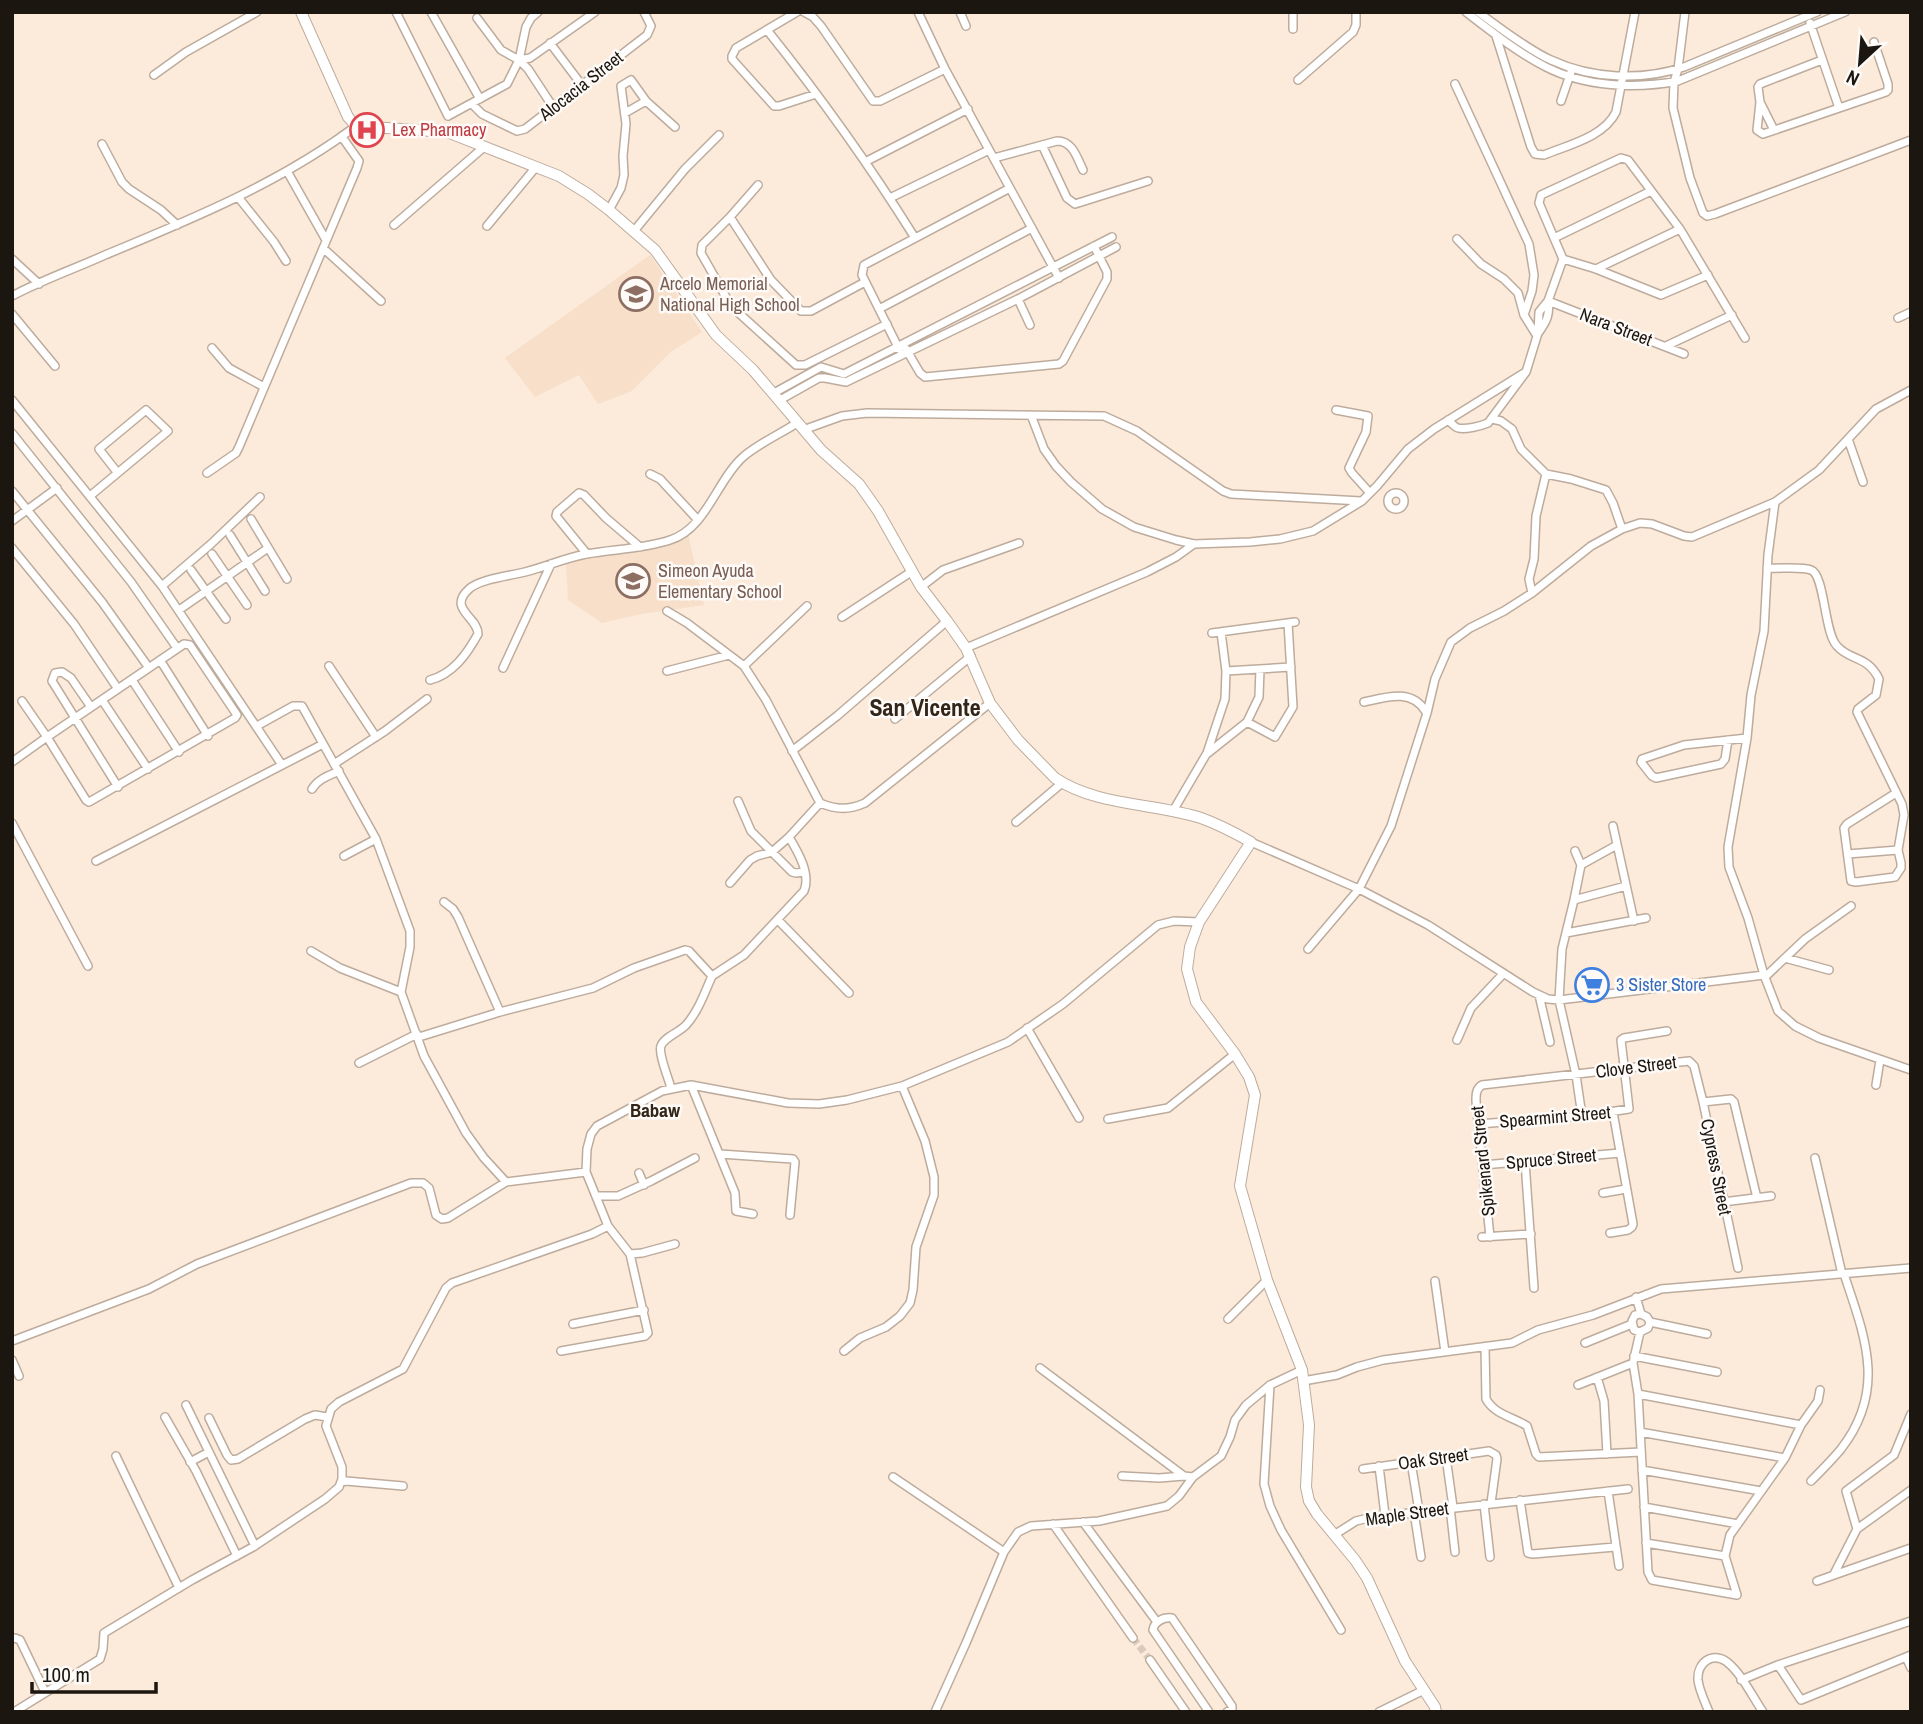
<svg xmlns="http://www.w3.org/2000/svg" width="1923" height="1724" font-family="'Archivo Narrow',sans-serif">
<rect width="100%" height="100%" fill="#fceada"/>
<path fill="#f7dfca" d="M650 255 702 332 672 351 632 391 598 404 579 375 535 397 505 358Z
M688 534 704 605 641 614 602 623 568 600 566 562 668 545Z"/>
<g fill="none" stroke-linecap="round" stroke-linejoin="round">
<path stroke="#dacabc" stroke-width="7" stroke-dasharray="7 3.5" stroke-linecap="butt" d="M1133 1638 1150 1660"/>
<g stroke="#bdac9d" stroke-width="10">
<path id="street" d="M396 12 448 116
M431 12 480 99
M797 12 736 48 732 56V59L774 106H779L816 94
M804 12 813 17 821 26 873 101H880L945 69
M918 12 945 69 1059 278
M960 12 966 26
M1466 12C1492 32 1517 52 1546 67 1585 87 1636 89 1678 81L1845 12
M1478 12C1499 27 1528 50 1551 60 1592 79 1641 81 1684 67L1817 12
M1685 12 1678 69 1674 82 1673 108 1690 178 1703 213 1707 216 1715 214 1911 140
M477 18 501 50 519 60 528 69 553 107
M1810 23 1839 108
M1293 29V12
M767 30C820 96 870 166 915 238
M1496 36 1531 147 1535 154 1544 155C1568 145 1604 137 1616 112L1635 12
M550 43 581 84
M519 60 530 58 595 12
M154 75 186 52 257 12
M1298 80 1353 32 1356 25V12
M1455 84 1529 244 1534 275 1532 291 1524 315
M1561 101 1571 72
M1760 102 1757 130 1763 134 1886 92 1888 90V84L1874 42
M472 104 482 114 517 131 525 129 647 35 651 26 644 12
M625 113 646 101
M448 116 507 84 519 60 526 27 531 18 538 12
M1774 130 1760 102 1758 87 1760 84 1822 60
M102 144 122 182 129 189 161 210 177 225
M1042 145 1067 198 1075 204 1148 181
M994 158 1057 141C1073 141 1077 158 1083 170
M865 162 968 109
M287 171 326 240
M758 185 730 217 771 280 801 311H811L865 282
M238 197 274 242 286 261
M890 198 989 150
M609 210 621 188 624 175 623 156 626 124 621 86 631 80 646 101 675 127
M730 217 702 245 701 253 731 306 796 365H805L887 324
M394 225 484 147
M487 226 536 167
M634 231 685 169 719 135
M1554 238 1651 191
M1457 239 1481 264 1504 279 1518 293 1524 315 1537 336
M323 248 381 301
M12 259 39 284
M1563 259 1596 269 1661 295 1708 275
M1596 269 1680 229
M12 296C42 280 74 269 105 255 192 219 280 183 356 126
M1018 299 1030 325
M1548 301 1684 354
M879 309 1032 228
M12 314 55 366
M1898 318 1911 312
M1539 332C1547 321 1550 314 1548 301
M903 344 920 373 925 377 1059 364 1063 361 1107 279V272L1094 246
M1666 346 1732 315
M212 348 229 368 264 387
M899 349 862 275 864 265 1010 188
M774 393 821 367 844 374 1112 237
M12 400 162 586 282 765
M780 400 819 378H825L846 382 1018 299 1116 247
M1336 410 1368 416 1366 432 1349 468 1352 473 1370 493
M1031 415 1044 449 1056 466 1071 482 1102 509 1134 527 1176 540 1194 544 1250 542 1280 539 1313 531 1362 501 1377 486 1408 449 1434 429 1524 373
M1492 419 1501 421 1512 429 1521 449 1546 474 1571 479 1606 490 1613 503 1622 529
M1448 420C1449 421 1456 428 1458 428 1465 430 1481 426 1488 423L1526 372 1538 333 1539 312 1548 301 1563 259 1539 203 1541 195 1621 158 1628 160 1680 229 1745 338
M803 430 842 416 867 413 1104 416 1137 431 1223 491 1231 494 1361 501
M12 433 131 582 177 648
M1848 439 1863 482
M207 473 236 453 239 447 357 168 359 161 342 137
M650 474 660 479 697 519
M12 491 102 602 149 668
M1388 501a8 8 0 1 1 16 0a8 8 0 1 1-16 0Z
M90 496 168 431 146 410 99 449 117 472
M1775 502 1768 555 1764 631 1751 695 1747 738 1728 847 1729 867 1748 918 1764 975 1778 1011 1795 1026 1819 1038 1911 1070
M251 519 287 579
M12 521 57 488
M230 535 265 591
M12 548 74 624 118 689
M212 554 247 605
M587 554 556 516 557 512 579 493 584 495 606 518 640 547
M1767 568C1779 569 1801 566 1811 570 1825 575 1824 633 1837 646 1850 661 1867 655 1879 679L1876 695 1858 709 1857 712 1902 804 1904 815 1898 850 1901 863V868L1895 877 1856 882 1851 881 1844 828 1847 824 1896 793
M191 570 226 619
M162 586 211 544 260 497
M921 587 943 570 1019 543
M1532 593 1529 579 1534 559 1536 516 1546 474
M179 610 268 548
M667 611 687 623 744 666 766 700 820 803C837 810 849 810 865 803L990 703
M842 617 911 572
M1212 633 1295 622
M966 648 1147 572 1176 557 1194 544
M160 660 208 736
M329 666 376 737
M744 666 807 606
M503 668 551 564
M667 671 729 655
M1226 671 1291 667
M132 680 179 752
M430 680C453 674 467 654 478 634 478 617 447 609 469 589 480 579 509 576 525 572 545 567 565 558 586 554 614 549 643 549 670 540 706 529 717 480 743 457 758 444 780 434 797 423
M102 700 148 769
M1364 702C1386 697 1412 688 1426 712
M91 707 71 678 62 672 55 673 52 681 118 787
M895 719 971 656
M1247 722 1275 737 1293 707 1288 623
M257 726 293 706H302L376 839 410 931V947L401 992
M1728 740 1725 759 1721 764 1656 778 1652 776 1641 762 1642 759 1684 745 1747 738
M792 751 837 716 947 621
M1208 753 1247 722 1259 697 1260 669
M12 762 47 737 53 733 184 644 190 645 237 715 235 718 89 802 86 800 47 737 22 701
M334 764 385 731 427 699
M312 789C318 779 328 776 339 771
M738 801 751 831 792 872 796 873 804 872
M1173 811 1207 753 1225 699 1226 671 1221 632
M1016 822 1062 783
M12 823 88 966
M1613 826 1634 921
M1251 842 1359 889 1428 925 1533 992 1548 999 1559 1000 1764 975
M1575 851 1581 865 1574 900 1562 949 1559 1000 1576 1075 1582 1116
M1848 854 1898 850
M344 856 376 839
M96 861 323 744
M1581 865 1617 845
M730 883 750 860 757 856 772 852 789 837 820 803
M1574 900 1626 886
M444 902 453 909 458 917 500 1012
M778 920 849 993
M1566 933 1646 918
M1308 949 1359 889 1391 826 1427 713 1435 679 1451 642 1470 628 1504 611 1532 593 1591 546 1622 529 1640 523 1652 524 1684 536 1692 537 1775 502 1819 470 1876 409 1911 390
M311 951 340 968 401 992 424 1056 466 1133 484 1158 506 1182
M1785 958 1829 970
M1765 977 1805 939 1851 906
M1539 995 1550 1042
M1027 1028 1079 1118
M419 1037 500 1012 593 988 634 968 685 950 689 951 712 976 744 955 804 891C811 874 798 852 789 837
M1457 1040 1471 1008 1503 974
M359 1063 417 1034
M691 1085 735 1193 736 1211 753 1214
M1876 1085 1880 1060
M671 1088C669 1080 658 1053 661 1046 664 1037 680 1032 686 1025 698 1012 705 992 712 976
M1703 1102 1731 1099 1734 1102 1757 1198
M1108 1119 1168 1108 1235 1054
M1479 1124 1582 1116 1629 1109 1621 1040 1624 1038 1667 1031
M720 1154 793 1159 795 1162 790 1215
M1815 1158 1842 1274
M1525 1162 1534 1288
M1483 1165 1620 1153
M639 1173 644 1185
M1603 1193 1626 1189
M596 1196H618L651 1181 695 1158
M1723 1202 1771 1196
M1610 1233 1628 1230 1632 1227 1633 1224 1613 1112
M1482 1237 1531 1234
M1490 1237 1476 1101C1476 1094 1476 1089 1482 1085L1689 1061 1694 1066 1703 1102 1738 1268
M630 1254 642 1253 675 1244
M1435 1281 1445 1352
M1636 1297 1641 1314 1647 1317 1650 1322 1648 1328 1640 1332 1634 1330 1632 1321 1635 1315 1641 1314
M1228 1319 1267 1280
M1650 1322 1707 1334
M573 1324 644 1310
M1640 1332 1633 1363 1638 1394 1648 1572 1652 1580 1737 1595 1725 1556 1730 1535 1785 1458 1801 1425 1818 1401 1820 1390
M12 1341 149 1289 197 1264 411 1183H423L429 1188 436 1215 442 1219 448 1218 506 1182 586 1172
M1585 1343 1632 1324
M1485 1347 1486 1399C1495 1415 1513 1417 1527 1426L1536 1454 1539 1457 1641 1452
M561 1351 645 1336 648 1333 630 1254 608 1226 586 1172 587 1149 591 1134 597 1126 662 1091 691 1085 788 1103 819 1104 847 1100 902 1086 1008 1042 1063 1004 1158 925 1174 921 1199 922
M844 1351 860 1338 886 1327 900 1316 910 1303 913 1290 916 1247 934 1195V1177L925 1141 902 1086
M1634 1356 1717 1372
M12 1360 19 1376
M1040 1368 1184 1476 1193 1477
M1597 1377 1604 1401 1607 1454
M1303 1381 1337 1375 1357 1367 1383 1360 1512 1343 1538 1330 1593 1315 1661 1289 1911 1268
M1270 1385 1264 1484 1270 1506 1281 1530 1341 1630
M1578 1385 1633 1363
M1638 1394 1801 1425
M186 1405 255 1546
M165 1417 196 1471 237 1556
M209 1418 227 1455 231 1460 238 1459 305 1419 315 1415 327 1417
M1640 1432 1785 1458
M116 1456 179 1588
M1446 1457 1453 1507
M190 1462 209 1452
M1411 1462 1419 1511
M1379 1466 1385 1515
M1363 1469 1489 1451 1496 1455 1497 1459 1491 1503
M1642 1470 1761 1491
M1122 1476 1159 1478 1184 1476
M893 1477 1004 1552
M1811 1481C1821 1471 1832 1460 1841 1449 1887 1390 1865 1337 1844 1274
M341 1482 346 1481 403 1486
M1608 1491 1619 1566
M1520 1500 1528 1553 1533 1554 1615 1547
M1484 1504 1490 1557
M1450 1507 1455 1552
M1644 1507 1738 1524
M1414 1512 1421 1557
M1083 1522 1157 1622
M1053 1524 1133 1638
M1857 1529 1846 1491 1894 1455 1911 1414
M1334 1535 1356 1521 1373 1517 1628 1489
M1646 1543 1725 1556
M1834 1574 1857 1529 1911 1490
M1817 1581 1911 1548
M12 1639 15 1638 20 1640 45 1692
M1906 1657 1911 1668
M1150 1660 1186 1712
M1778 1665 1801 1700 1911 1655
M1741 1680 1778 1665 1911 1621
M14 1712 100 1659 103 1649 104 1633 192 1580 253 1547 325 1499 339 1487 342 1479V1467L326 1426 331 1409 339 1402 403 1369 446 1288 452 1283 592 1234 608 1226
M935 1712 966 1643 1004 1552 1018 1532 1031 1526 1099 1521 1167 1506 1179 1496 1193 1477 1221 1456 1230 1437 1235 1420 1246 1405 1270 1385 1302 1370
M1209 1712 1153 1630C1154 1622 1163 1617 1172 1618L1232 1706V1709L1227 1712
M1379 1712 1424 1690
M1709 1712C1705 1702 1699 1690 1698 1680 1697 1663 1712 1651 1727 1662 1742 1674 1752 1696 1763 1712"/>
</g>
<g stroke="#bdac9d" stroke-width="12">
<path id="secondary" d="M301 12 348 117 356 126 447 132 559 176 588 194 609 210 655 250 716 335 753 370 821 450 859 484 878 511 921 587 947 621 966 648 990 703 1018 740 1055 778C1096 806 1155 803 1201 818 1218 824 1235 833 1251 842L1199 922 1190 947 1187 969 1196 1002 1235 1054 1249 1077 1255 1095 1240 1186 1267 1280 1302 1370 1309 1425 1306 1487 1309 1501 1317 1514 1355 1560 1367 1578 1405 1661 1435 1707 1436 1712"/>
</g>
<use href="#street" stroke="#fff" stroke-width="7"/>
<use href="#secondary" stroke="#fff" stroke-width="10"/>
</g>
<defs>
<g id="hospital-ring" transform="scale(1.75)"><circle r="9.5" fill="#fefaf7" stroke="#e0444e" stroke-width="1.5"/><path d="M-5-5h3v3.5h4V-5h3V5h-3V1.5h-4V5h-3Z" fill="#e0444e"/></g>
<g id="school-ring" transform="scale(1.75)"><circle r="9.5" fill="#fefaf7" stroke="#8d6e63" stroke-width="1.5"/><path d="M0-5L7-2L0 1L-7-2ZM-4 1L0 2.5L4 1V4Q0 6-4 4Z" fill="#8d6e63"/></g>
<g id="supermarket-ring" transform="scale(1.75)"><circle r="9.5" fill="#fefaf7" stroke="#3f7fe0" stroke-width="1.5"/><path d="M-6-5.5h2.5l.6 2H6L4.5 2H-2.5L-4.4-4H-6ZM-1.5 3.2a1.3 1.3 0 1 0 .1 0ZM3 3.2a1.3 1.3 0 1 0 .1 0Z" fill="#3f7fe0"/></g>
</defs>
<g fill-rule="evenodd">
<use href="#hospital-ring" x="367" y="130"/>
<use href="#school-ring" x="636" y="294"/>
<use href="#school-ring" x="633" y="581"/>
<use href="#supermarket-ring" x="1592" y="985"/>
</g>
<g text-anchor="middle" stroke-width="5" stroke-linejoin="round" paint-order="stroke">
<g font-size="18" fill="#1c1610" stroke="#fefaf7">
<text transform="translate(581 86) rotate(-38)" y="6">Alocacia Street</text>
<text transform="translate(1616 327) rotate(21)" y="6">Nara Street</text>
<text transform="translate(1636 1067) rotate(-7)" y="6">Clove Street</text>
<text transform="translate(1555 1117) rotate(-5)" y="6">Spearmint Street</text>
<text transform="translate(1551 1159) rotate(-5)" y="6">Spruce Street</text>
<text transform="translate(1483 1161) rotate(-96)" y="6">Spikenard Street</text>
<text transform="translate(1716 1167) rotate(79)" y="6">Cypress Street</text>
<text transform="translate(1433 1459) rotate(-8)" y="6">Oak Street</text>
<text transform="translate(1407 1514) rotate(-8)" y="6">Maple Street</text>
</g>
<g font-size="18" fill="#be3a42" stroke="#fefaf7" text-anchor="start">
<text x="392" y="136">Lex Pharmacy</text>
</g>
<g font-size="18" fill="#785e54" stroke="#fefaf7" text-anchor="start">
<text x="660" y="290">Arcelo Memorial<tspan x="660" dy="21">National High School</tspan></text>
<text x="658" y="577">Simeon Ayuda<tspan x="658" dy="21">Elementary School</tspan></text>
</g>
<g font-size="18" fill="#366cbe" stroke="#fefaf7" text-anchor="start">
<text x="1616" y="991">3 Sister Store</text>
</g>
<g font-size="19" font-weight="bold" fill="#332619" stroke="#fefaf7">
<text x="655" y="1117">Babaw</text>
</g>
<g font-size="24" font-weight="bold" fill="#332619" stroke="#fefaf7">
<text x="925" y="716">San Vicente</text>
</g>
</g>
<rect width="1923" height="1724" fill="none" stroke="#1c1610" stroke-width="28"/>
<g transform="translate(1860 63) rotate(206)" stroke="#fefaf7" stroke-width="5" paint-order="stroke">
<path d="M0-5L12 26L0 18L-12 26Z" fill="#1c1610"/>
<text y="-10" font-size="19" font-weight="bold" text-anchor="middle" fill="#1c1610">N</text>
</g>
<path d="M32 1682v10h124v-10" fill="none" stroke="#1c1610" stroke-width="3.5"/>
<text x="42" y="1682" font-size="21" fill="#1c1610" stroke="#fefaf7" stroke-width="5" paint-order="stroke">100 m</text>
</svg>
